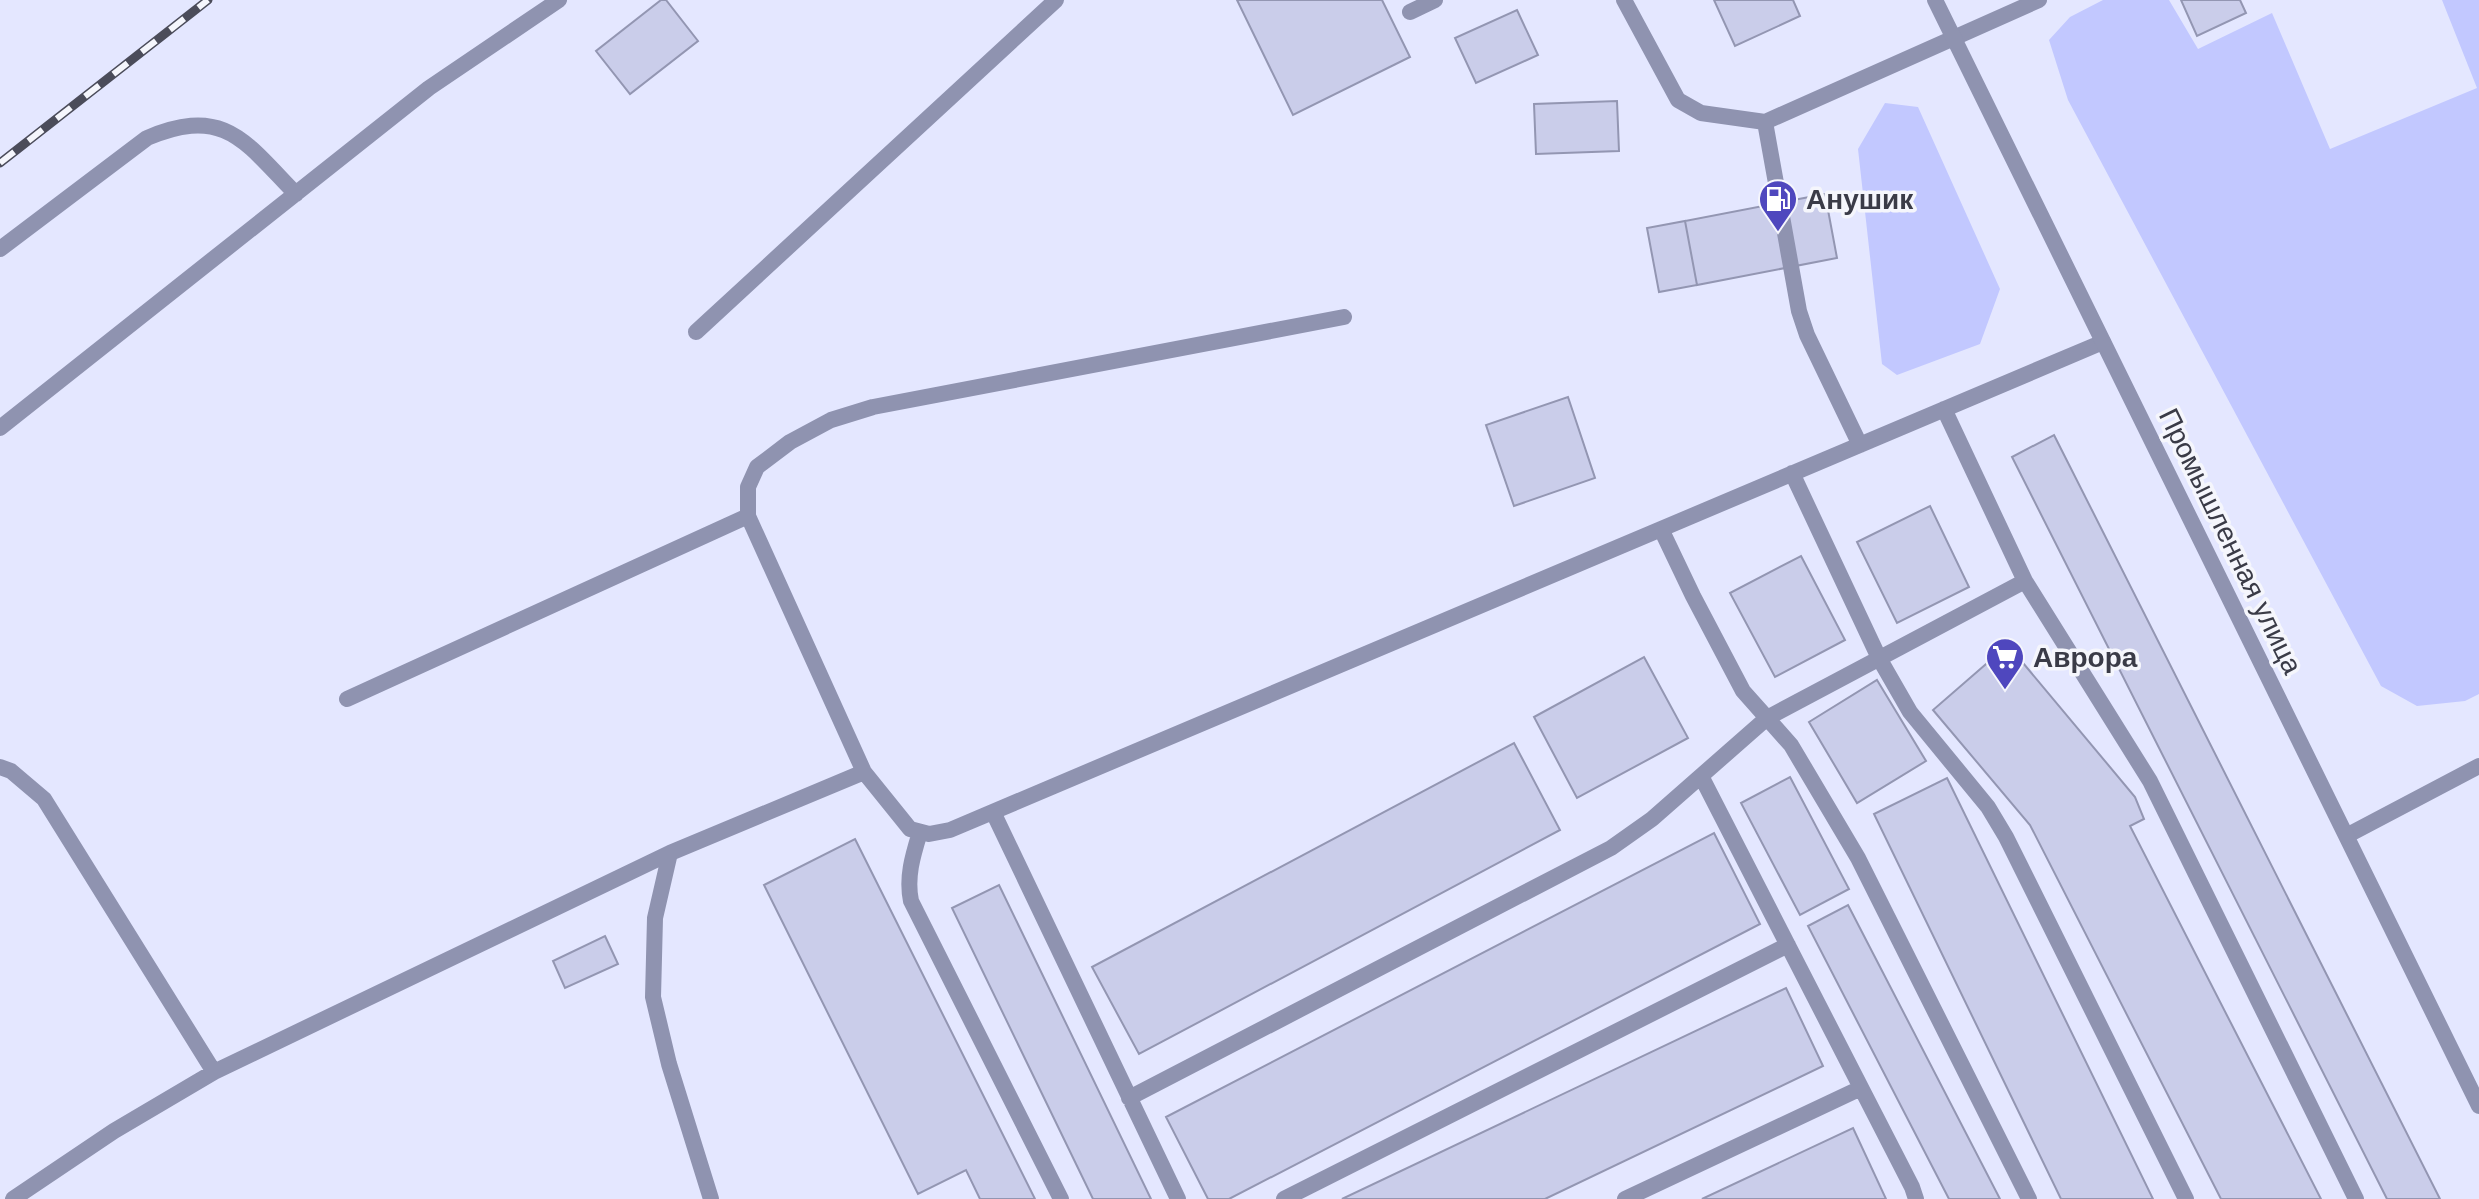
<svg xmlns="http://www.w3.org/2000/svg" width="2479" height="1199" font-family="Helvetica,sans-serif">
<rect width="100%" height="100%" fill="#e4e7ff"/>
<path fill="#c2c8ff" d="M2103 0H2169L2198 49 2272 13 2330 149 2477 88 2442 0H2479V694L2465 701 2417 706 2381 686 2068 100 2049 40 2070 17Z
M1885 103 1918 107 2000 289 1980 344 1897 375 1882 364 1858 149Z"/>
<path fill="#cacdea" stroke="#9396b2" stroke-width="2" d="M661 0H666L698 41 630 94 596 51Z
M1237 0H1382L1410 57 1293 115Z
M1714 0H1793L1800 16 1735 46Z
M2181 0H2240L2246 13 2197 36Z
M1517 10 1538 55 1476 83 1455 38Z
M1617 101 1619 151 1536 154 1534 104Z
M1825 194 1837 258 1697 285 1685 221Z
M1685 221 1697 285 1659 292 1647 228Z
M1568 397 1595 478 1514 506 1486 425Z
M2054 435 2440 1199H2387L2012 457Z
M1930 506 1969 587 1897 623 1857 542Z
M1801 556 1845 640 1775 677 1730 593Z
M2008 645 2135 797 2144 819 2130 826 2321 1199H2221L2030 825 1933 710Z
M1644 657 1688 738 1577 798 1534 717Z
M1877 680 1926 761 1857 803 1809 722Z
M1514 743 1560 830 1139 1054 1092 967Z
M1790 777 1849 889 1800 915 1741 803Z
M1947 778 2153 1199H2061L1874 814Z
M1714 833 1760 924 1229 1199H1208L1166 1117Z
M855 839 1035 1199H980L966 1170 918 1194 764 885Z
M999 885 1151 1199H1093L952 908Z
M1848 905 2000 1199H1949L1808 926Z
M605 936 618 964 565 988 553 961Z
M1786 988 1823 1066 1545 1199H1342Z
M1853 1128 1886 1199H1702Z"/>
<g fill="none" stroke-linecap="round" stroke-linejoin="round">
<path stroke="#8f93b0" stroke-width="16" d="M1624 0 1678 100 1701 113 1765 122
M1410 12 1435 0
M0 249 147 138C225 105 245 142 296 194
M696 332 1056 0
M1944 409 2025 581 2150 781 2356 1199
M0 428 429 88 559 0
M1860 445 1807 335 1799 311 1765 122 2039 0
M1792 473 1879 658 1910 712 1988 807 2006 837 2186 1199
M1661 529 1693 596 1743 691 1791 745 1858 858 2029 1199
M347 699 748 516
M0 767 11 771 44 799 214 1072
M864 772 748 516V487L757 467 790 442 831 420 873 407 1344 317
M1701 776 1912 1187 1916 1199
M993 812 1178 1199
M920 832C913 855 906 877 911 901L1061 1199
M2348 835 2479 766
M1129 1098 1611 848 1652 819 1767 718 2025 581
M13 1199 114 1131 214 1072 670 853
M711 1199 669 1064 653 997 655 918 670 853 864 772 910 829 929 834 950 830 2103 342
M1284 1199 1788 945
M1625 1199 1861 1088"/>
<path stroke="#8f93b0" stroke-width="16" d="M1935 0 2479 1106"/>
<g stroke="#4b4c5a" stroke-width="9">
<path id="rail" d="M0 163 208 0"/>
</g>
<use href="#rail" stroke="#f5f6fc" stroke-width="6" stroke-dasharray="18" stroke-linecap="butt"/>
</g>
<defs>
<g id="fuel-pin" transform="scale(2)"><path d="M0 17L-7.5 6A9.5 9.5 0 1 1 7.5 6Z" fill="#4f47be" stroke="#f5f6fc"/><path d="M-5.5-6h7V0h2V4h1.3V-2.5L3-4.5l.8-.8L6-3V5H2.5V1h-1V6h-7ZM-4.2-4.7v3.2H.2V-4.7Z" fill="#fff"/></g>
<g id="supermarket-pin" transform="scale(2)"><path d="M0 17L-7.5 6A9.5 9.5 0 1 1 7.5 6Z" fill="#4f47be" stroke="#f5f6fc"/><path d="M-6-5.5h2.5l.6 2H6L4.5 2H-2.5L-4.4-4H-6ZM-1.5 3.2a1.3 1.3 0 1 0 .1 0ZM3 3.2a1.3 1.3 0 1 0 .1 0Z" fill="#fff"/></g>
</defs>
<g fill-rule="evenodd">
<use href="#fuel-pin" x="1778" y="199"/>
<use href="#supermarket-pin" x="2005" y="657"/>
</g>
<g text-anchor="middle" stroke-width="7" stroke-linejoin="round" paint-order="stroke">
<g font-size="28" font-weight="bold" fill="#3a3b47" stroke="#f5f6fc" text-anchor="start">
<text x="1806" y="209">Анушик</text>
<text x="2033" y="667">Аврора</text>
</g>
<g font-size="28" fill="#3a3b47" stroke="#f5f6fc">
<text transform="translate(2231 541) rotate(64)" y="10">Промышленная улица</text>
</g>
</g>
</svg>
